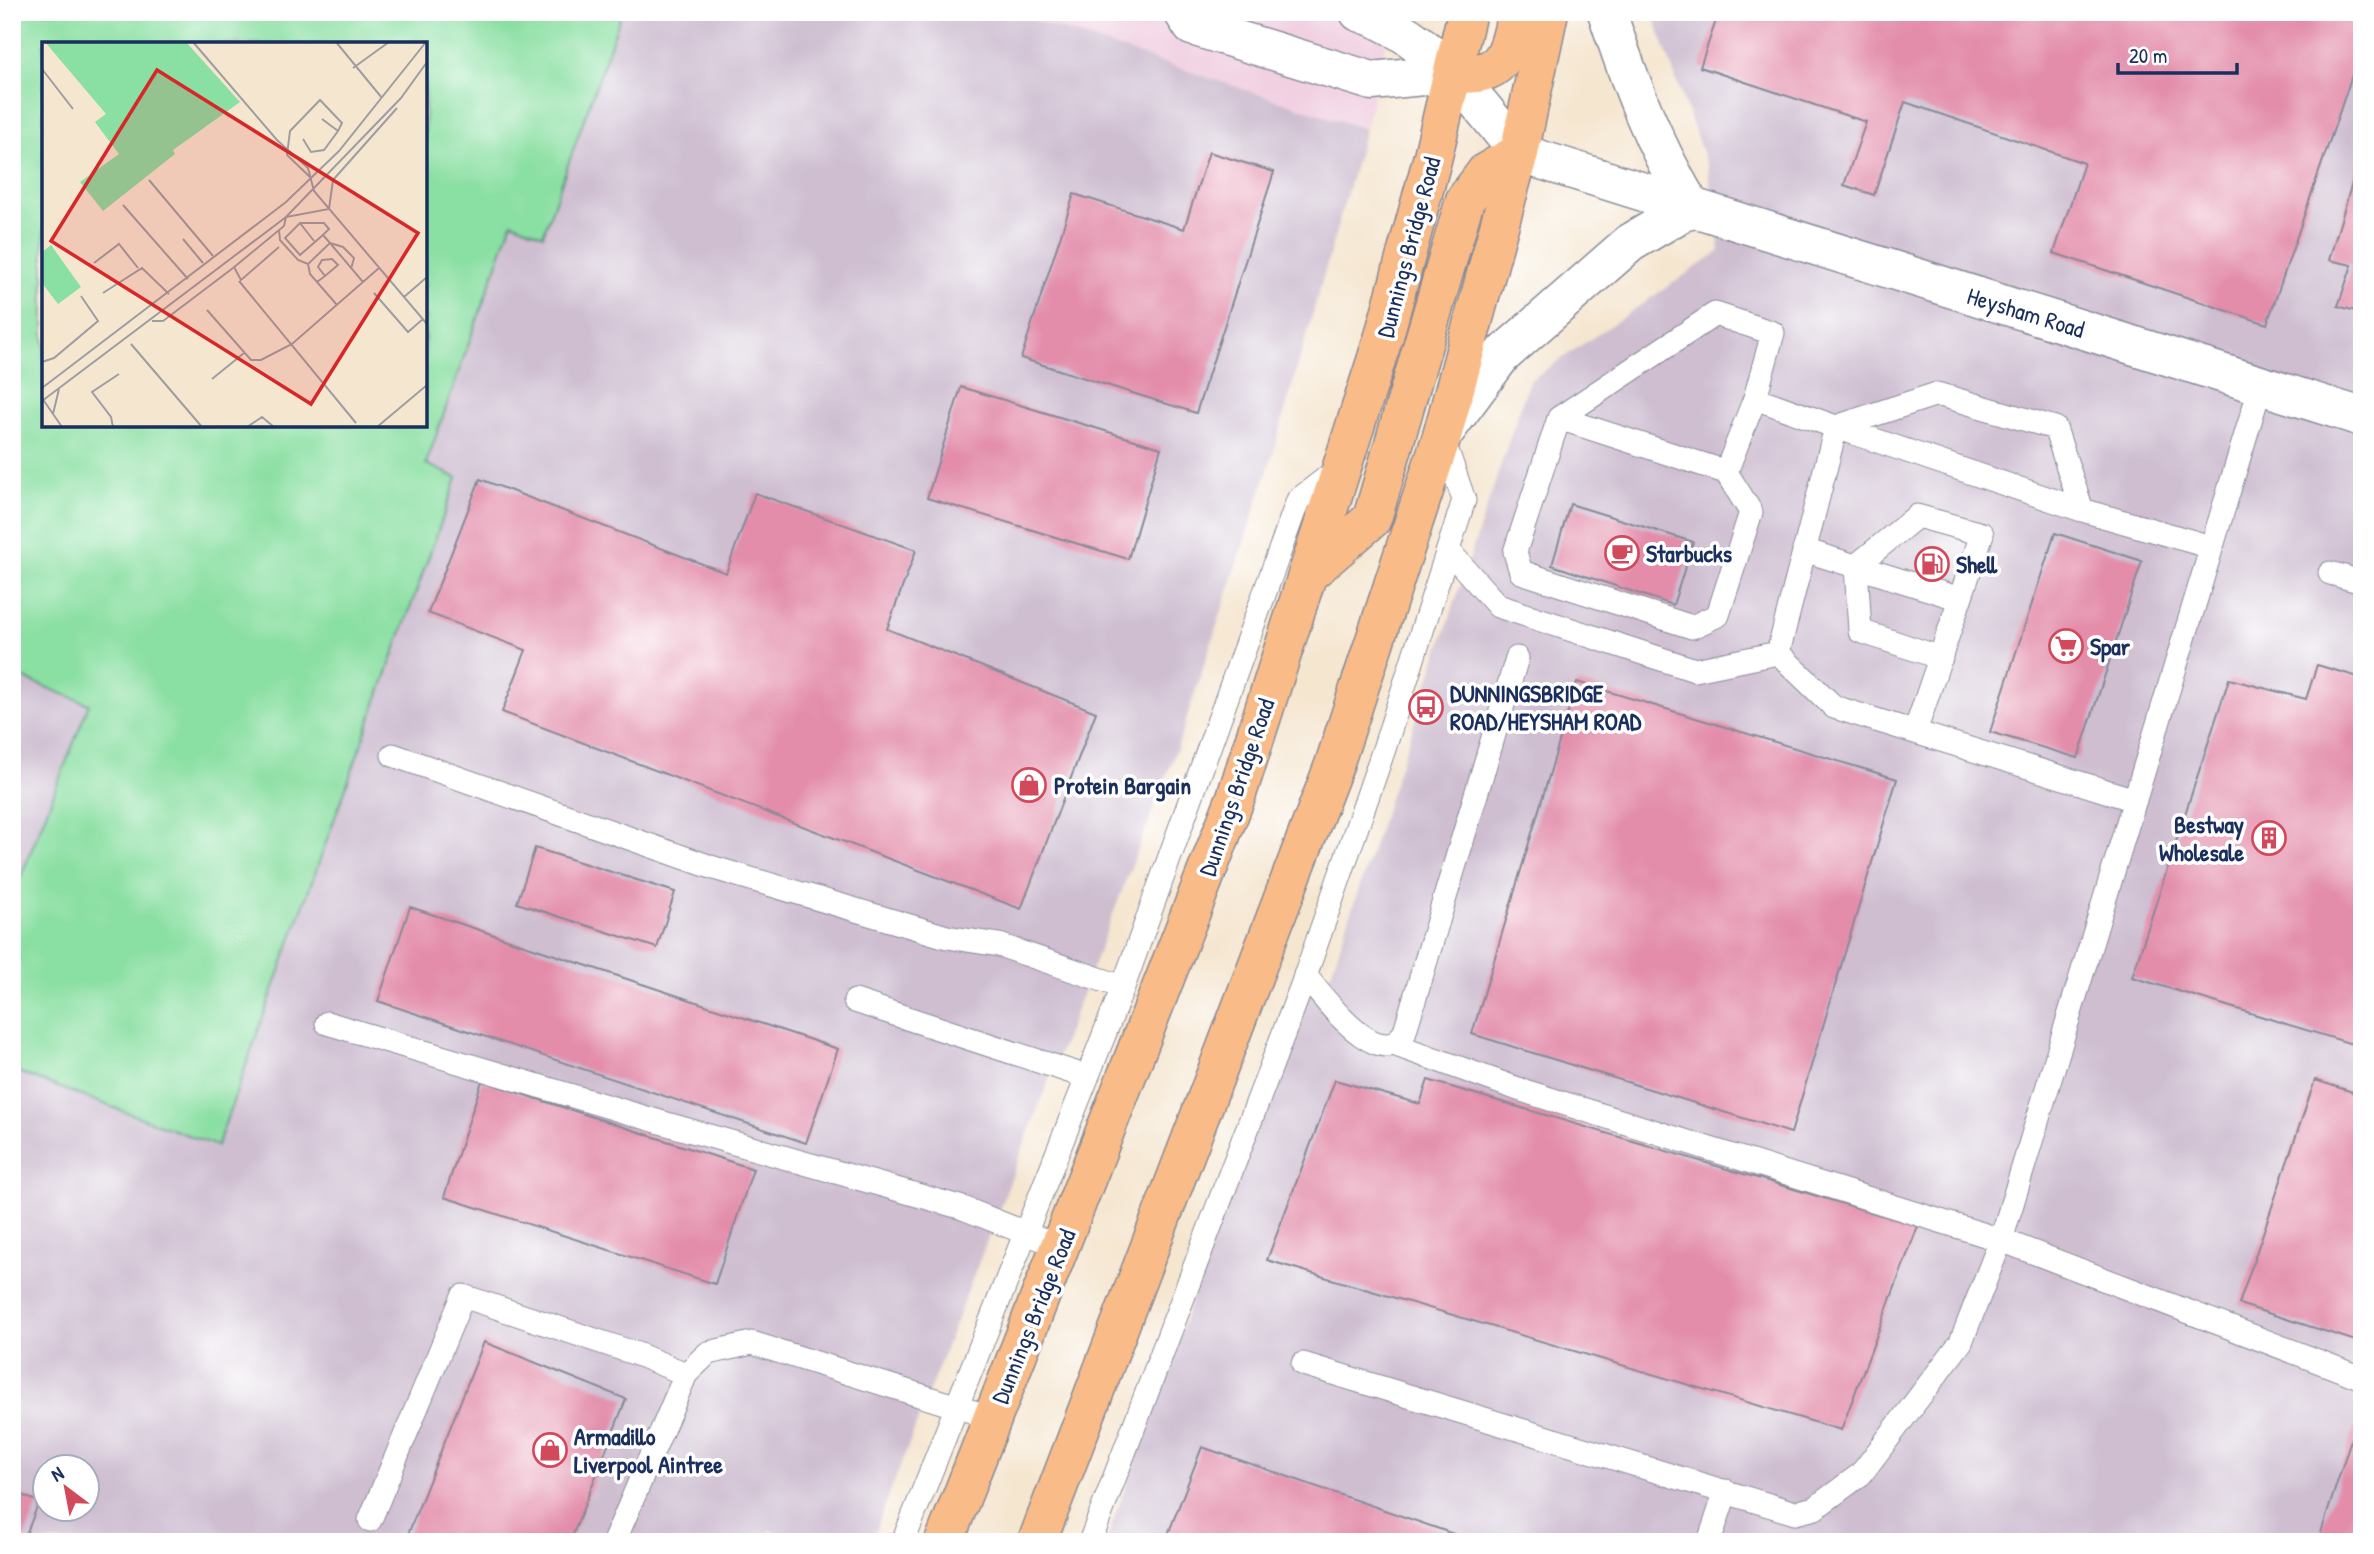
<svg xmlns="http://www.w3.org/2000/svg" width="2374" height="1554" font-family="'Patrick Hand',sans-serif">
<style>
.built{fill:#f1d0e2}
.industrial{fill:#cebed0;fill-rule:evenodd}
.green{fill:#8adfa2;stroke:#528780;stroke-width:2;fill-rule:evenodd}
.building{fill:#e38daa}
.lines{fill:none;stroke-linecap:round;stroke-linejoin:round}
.service-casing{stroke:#888a97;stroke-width:25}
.minor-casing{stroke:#888a97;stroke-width:41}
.trunk-casing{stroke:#888a97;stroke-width:41}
.service{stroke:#fff;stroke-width:23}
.minor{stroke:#fff;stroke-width:38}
.trunk{stroke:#f9bc89;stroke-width:38}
.labels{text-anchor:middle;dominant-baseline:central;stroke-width:7;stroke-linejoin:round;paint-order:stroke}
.street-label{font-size:24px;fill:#1b2f5e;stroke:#fff}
.poi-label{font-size:24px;font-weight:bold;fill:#1b2f5e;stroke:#fff;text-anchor:start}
.inset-road{fill:none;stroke:#9e9da2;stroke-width:2}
.view{fill:#d62828;fill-opacity:0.15;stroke:#d62828;stroke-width:3.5}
.inset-edge{fill:none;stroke:#1b2f5e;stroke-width:3.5}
</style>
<rect width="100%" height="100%" fill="#fff"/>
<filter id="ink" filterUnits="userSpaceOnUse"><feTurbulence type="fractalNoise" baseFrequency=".0143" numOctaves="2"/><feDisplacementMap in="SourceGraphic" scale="14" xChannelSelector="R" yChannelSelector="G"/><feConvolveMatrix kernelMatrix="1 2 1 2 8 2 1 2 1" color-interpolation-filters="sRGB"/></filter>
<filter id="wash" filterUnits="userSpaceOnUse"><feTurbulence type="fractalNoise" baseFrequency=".00686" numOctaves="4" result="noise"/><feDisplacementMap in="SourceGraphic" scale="28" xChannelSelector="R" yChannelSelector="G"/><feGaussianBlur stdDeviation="1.57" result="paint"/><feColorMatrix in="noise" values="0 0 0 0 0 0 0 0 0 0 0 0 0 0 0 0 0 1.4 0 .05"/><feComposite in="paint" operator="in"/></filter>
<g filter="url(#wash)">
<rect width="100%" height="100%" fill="#f5e6d0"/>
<!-- built -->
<path class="built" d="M1009 12H1394L1365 129Z"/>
<!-- industrial -->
<path class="industrial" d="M622 12H1009L1365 129 1273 454 1177 748 871 1542H798L770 1530 765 1542H12V1070L217 1146 456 479 426 465 513 222 543 234ZM46 1466H88V1508H46Z
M1652 12H2362V1542H1106L1302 985 1324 993 1529 381 1720 251 1707 166Z
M12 674 89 703 12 899Z"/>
<!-- green -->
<path class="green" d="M12 12H622L543 235 512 222 426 464 457 478 217 1146 12 1070V899L89 704 12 674ZM44 44H425V425H44Z"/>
<g id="blocks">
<!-- building -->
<path class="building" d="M1719 12H2362V46L2267 324 2054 253 2084 163 1905 102 1874 195 1844 185 1866 122 1700 67Z
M1209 152 1274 172 1196 413 1021 358 1074 194 1184 229Z
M2361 153H2362V313L2338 306 2352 265 2329 260Z
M961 387 1161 448 1128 559 927 498Z
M480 479 726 573 755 493 916 550 887 629 1096 712 1021 909 502 712 526 650 428 613Z
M1570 504 1693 542 1673 605 1552 565Z
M2055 533 2142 561 2078 758 1990 732Z
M2317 665 2362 678V1047L2132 977 2229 679 2306 699Z
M1577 682 1897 779 1791 1133 1472 1034Z
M535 848 675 892 657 948 517 903Z
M410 907 838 1049 806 1143 378 1001Z
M1335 1080 1420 1104 1428 1080 1918 1226 1841 1430 1267 1260Z
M2315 1080 2362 1095V1343L2239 1304Z
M482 1081 753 1169 715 1284 444 1197Z
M484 1342 626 1399 570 1542H405Z
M2361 1408 2362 1542H2318Z
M1202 1447 1474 1541V1542H1165Z
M12 1491 39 1502 23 1542H12Z"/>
</g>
</g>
<g filter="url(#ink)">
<use href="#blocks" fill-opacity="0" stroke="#888a97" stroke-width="2"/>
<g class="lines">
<!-- service casing -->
<g class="service-casing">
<path id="service" d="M1559 418 1726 472 1751 512 1718 615 1692 627 1521 572 1515 552 1559 418 1715 314 1773 333 1755 398
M1836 427 2082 510 2211 547
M1836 427 1937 394 2055 428 2082 510
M1726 472 1755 398 1836 427 1778 653 1834 707 2135 800
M1448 550 1498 606 1695 670 1778 653
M1804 550 1960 599
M2330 573 2362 582
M1915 732 1982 534 1917 516 1856 566 1860 631 1941 658
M393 755 714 868 947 937 999 945 1123 987
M1305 975C1321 995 1357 1043 1385 1045 1393 1046 1399 1039 1404 1034L1517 658
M855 1001 1087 1077
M327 1023 660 1122 963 1208 1061 1247
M1393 1044 1518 1089 2001 1240 2362 1378
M1303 1364 1795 1513 1815 1508 1861 1474 1961 1342 2001 1240 2261 385
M370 1520 463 1296 637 1354 686 1374
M614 1542 686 1374 708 1353 752 1343 993 1418
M903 1542 1123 987 1298 500 1339 468
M1090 1542 1302 985 1384 749 1464 500 1443 439
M1709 1542 1726 1491"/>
</g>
<!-- minor casing -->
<g class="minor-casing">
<path id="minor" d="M1183 12 1192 26 1372 81 1454 73
M1359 12C1429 34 1475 99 1519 153L2362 417
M1443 434 1501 356 1630 243 1691 207C1653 143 1630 83 1607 12"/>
</g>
<!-- trunk casing -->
<g class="trunk-casing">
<path id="trunk" d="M1454 73C1503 78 1508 56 1517 12
M1307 575 1372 519 1465 200 1486 172 1519 153
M944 1542 1236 797 1384 336 1432 160 1467 12
M1037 1542 1334 765 1442 436 1519 153 1549 12"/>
</g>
<!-- service -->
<use href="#service" class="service"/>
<!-- minor -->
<use href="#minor" class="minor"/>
<!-- trunk -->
<use href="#trunk" class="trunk"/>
</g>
</g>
<!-- icons -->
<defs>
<g id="cafe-ring" transform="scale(1.75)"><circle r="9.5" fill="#fff" stroke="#d1495b" stroke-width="1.5"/><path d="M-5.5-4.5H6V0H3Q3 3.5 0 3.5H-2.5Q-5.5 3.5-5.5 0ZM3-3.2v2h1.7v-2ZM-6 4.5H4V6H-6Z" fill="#d1495b"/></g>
<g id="fuel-ring" transform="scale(1.75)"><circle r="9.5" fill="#fff" stroke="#d1495b" stroke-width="1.5"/><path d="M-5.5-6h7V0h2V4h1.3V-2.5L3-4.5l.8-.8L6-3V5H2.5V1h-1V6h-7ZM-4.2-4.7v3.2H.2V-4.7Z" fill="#d1495b"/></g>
<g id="supermarket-ring" transform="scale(1.75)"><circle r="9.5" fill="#fff" stroke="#d1495b" stroke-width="1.5"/><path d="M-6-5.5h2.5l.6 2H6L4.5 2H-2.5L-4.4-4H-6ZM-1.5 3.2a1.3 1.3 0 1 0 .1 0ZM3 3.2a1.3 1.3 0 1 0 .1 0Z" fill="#d1495b"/></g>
<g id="bus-ring" transform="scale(1.75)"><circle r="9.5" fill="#fff" stroke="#d1495b" stroke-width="1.5"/><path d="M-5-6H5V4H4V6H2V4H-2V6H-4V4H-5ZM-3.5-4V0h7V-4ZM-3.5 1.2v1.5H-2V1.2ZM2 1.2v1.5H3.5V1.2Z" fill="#d1495b"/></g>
<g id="shop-ring" transform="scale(1.75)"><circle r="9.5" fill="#fff" stroke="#d1495b" stroke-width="1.5"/><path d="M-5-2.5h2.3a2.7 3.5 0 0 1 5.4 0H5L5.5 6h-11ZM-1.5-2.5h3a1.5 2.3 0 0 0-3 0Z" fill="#d1495b"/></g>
<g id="building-ring" transform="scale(1.75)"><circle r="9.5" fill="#fff" stroke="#d1495b" stroke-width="1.5"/><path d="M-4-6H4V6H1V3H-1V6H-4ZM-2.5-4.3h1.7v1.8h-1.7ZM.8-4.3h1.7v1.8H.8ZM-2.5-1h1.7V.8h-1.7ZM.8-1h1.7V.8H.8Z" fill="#d1495b"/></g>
</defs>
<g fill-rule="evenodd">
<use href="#cafe-ring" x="1622" y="553"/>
<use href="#fuel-ring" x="1932" y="564"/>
<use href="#supermarket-ring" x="2066" y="646"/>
<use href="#bus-ring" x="1426" y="707"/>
<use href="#shop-ring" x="1029" y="785"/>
<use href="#building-ring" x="2269" y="838"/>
<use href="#shop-ring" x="550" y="1450"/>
</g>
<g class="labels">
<!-- street labels -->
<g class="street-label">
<text transform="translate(1408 247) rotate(-75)">Dunnings Bridge Road</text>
<text transform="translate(2026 312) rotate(17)">Heysham Road</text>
<text transform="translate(1236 787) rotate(-71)">Dunnings Bridge Road</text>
<text transform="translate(1033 1316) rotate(-68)">Dunnings Bridge Road</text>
</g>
<!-- poi labels -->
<g class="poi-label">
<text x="1646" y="553">Starbucks</text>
<text x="1956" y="564">Shell</text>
<text x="2090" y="646">Spar</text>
<text x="1450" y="693">DUNNINGSBRIDGE<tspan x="1450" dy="28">ROAD/HEYSHAM ROAD</tspan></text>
<text x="1054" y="785">Protein Bargain</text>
<text x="2244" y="824" text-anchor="end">Bestway<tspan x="2244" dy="28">Wholesale</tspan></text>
<text x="574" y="1436">Armadillo<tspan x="574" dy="28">Liverpool Aintree</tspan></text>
</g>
</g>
<!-- overview -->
<g transform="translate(42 42)">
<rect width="385" height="385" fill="#f5e6d0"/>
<path d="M3 0H144L198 60 131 108 133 112 61 169 38 140 77 112 53 80 64 72ZM9 203 39 245 16 262 0 241V210Z" fill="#8adfa2"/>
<path class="inset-road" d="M151 0 235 98 266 126 272 149 385 282M294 0 340 56M311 26 347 0M0 27 31 67M261 97 269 110 282 108 296 89 280 77M269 136 245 113 248 89 278 58 300 81 296 89M107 138 171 214M81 163 146 237M258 181 272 199M237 188 238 198 256 218 266 222M281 193 287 187 282 181H258L243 196 258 213 281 193 288 201 266 222 268 232 295 263M141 197 161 221M288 201 321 240M288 201 301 205 312 216 309 227M52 221 77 202 96 226M192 225 199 238 237 205M197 239 314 381M275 240 283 234 296 223 290 217 280 218 276 225 283 234M61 251 100 226 127 252M332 251 366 290 381 277M362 255 385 235M165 268 209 318H219L250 302 337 226M110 279H121L191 226 242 184 244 175 287 167 291 138 355 66M89 302 160 385M0 320 12 316 56 279 39 254M170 337 202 311M0 346 244 160 297 109 384 0M0 356 20 385M0 359 244 175 359 56 385 20M11 372 17 347M71 385 69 375 50 350 77 332M205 385 220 375 232 385M335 385 385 343"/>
<path class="view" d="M115 28 376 191 269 362 9 199Z"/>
<rect width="385" height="385" class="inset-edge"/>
</g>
<!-- margin -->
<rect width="2374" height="1554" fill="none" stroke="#fff" stroke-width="42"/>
<!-- north arrow -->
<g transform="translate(66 1488) rotate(328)"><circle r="33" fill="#ffffff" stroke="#a4acbf" stroke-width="2"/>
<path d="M0-5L12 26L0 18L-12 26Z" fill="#d1495b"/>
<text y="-10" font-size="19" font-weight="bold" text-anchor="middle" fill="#1b2f5e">N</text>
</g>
<!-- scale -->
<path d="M2118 63v10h119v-10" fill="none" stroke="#1b2f5e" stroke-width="3.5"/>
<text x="2129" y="63" font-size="21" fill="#1b2f5e" stroke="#ffffff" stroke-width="5" paint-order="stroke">20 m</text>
</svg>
